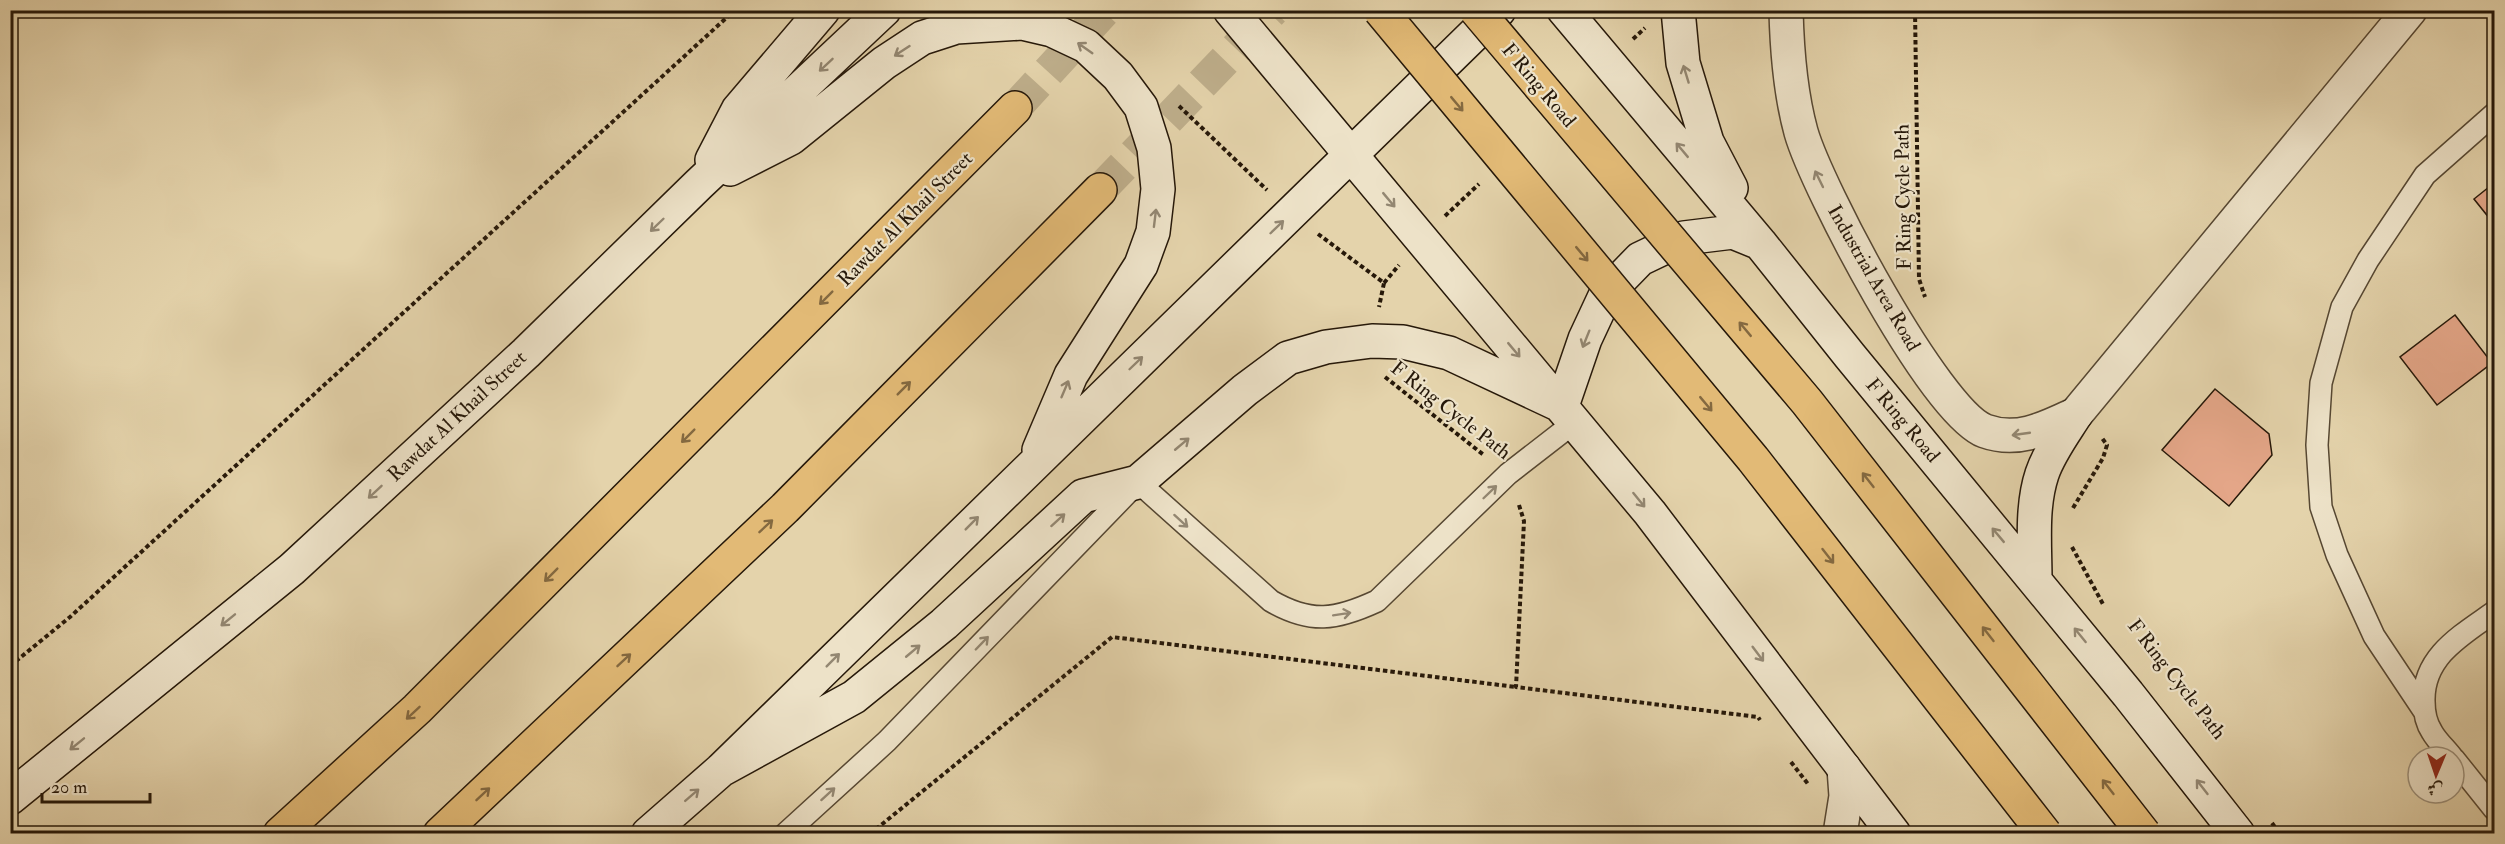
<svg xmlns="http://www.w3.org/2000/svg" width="2505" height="844" font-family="'IM FELL Double Pica',Amiri,serif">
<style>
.building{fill:#e4a688;stroke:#261809;stroke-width:1.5}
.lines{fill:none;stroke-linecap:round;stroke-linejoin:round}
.highway-tunnel{stroke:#beae8b;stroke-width:33;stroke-dasharray:33 16;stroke-linecap:butt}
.lane-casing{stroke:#564732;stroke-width:24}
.street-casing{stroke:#564732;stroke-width:36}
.secondary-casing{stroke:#261809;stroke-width:36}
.highway-casing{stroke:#261809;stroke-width:36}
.path{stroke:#261809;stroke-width:4;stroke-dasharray:4.5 3;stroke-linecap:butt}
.lane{stroke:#ede2c8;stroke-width:21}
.street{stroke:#ede2c8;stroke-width:33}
.secondary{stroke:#ede2c8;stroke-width:33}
.highway{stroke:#e2ba76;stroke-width:33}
.highway-bridge-casing{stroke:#261809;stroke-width:36;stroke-linecap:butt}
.highway-bridge{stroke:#e2ba76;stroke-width:33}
.oneway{stroke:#938772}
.oneway2{stroke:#846940}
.labels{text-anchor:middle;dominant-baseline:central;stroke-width:4.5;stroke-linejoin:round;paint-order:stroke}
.street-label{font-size:20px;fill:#261809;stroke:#ede2c8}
</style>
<rect width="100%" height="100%" fill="#e4d3ab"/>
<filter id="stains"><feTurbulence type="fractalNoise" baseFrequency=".00333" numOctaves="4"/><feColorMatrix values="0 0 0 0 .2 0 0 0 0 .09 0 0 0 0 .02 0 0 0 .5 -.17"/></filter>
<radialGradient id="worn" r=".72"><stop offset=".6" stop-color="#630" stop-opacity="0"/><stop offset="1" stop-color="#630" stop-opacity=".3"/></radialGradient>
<!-- building -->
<path class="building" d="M2494 183V224L2474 199Z
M2455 315 2492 363 2437 405 2400 357Z
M2215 389 2269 434 2272 455 2229 506 2162 450Z"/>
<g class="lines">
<!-- highway-tunnel -->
<path class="highway-tunnel" d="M1015 108 1105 10
M1100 190 1273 10"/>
<!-- lane casing -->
<g class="lane-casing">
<path id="lane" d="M2424 711 2374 636 2337 555 2321 507 2317 445 2321 383 2342 307 2368 260 2425 175 2494 114
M2452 757C2446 749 2437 741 2432 732 2426 723 2424 711 2424 701 2423 656 2462 635 2494 612
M2454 759 2494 809
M785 834 887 741 1138 482 1271 601C1311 624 1336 620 1377 601L1508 474 1575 422"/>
</g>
<!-- street casing -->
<g class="street-casing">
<path id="street" d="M1786 10C1787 52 1790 92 1801 132 1817 188 1935 412 1985 431 2018 443 2046 428 2076 414L2410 10
M1840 834 1846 796 1844 768"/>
</g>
<!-- secondary casing -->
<g class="secondary-casing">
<path id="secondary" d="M1230 10 1650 513 1894 834
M1564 10 1760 243 1850 356 2128 694 2238 834
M1678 10 1683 63 1707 142 1731 188
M712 160 738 110 823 10
M730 169 791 138 884 63 922 38 956 27 1022 23 1052 30 1086 46 1118 76 1141 107 1154 148 1158 189 1153 232 1141 265 1071 375 1039 450
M2035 580C2035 546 2031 507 2042 474 2049 453 2064 433 2076 414
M721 770 854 697 944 624 1083 496 1138 482 1245 390 1288 358 1326 347 1372 341 1403 342 1449 353 1562 406 1585 339 1606 294 1640 259 1684 238 1733 232 1760 243
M10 798 292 569 526 353 699 184 884 10
M648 834 721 770 1499 10"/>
</g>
<!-- highway casing -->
<g class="highway-casing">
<path id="highway" d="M280 834 417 709 1015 108
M440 834 785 508 1100 190"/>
</g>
<!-- path -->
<path class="path" d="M1915 10 1919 279 1925 297
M1633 39 1645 28
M1179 106 1267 190
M1445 216 1479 184
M1318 234 1384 283 1379 307
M1384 283 1399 265
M1385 377 1485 456
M1519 505 1524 521 1516 687 1758 717 1760 720
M2073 508 2103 458 2107 445 2102 438
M2072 547 2104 606
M10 666 70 617 735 10
M1791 762 1808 784
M2272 823 2280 834
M870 834 1112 637 1516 687"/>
<!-- lane -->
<use href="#lane" class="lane"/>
<!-- street -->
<use href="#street" class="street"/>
<!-- secondary -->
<use href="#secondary" class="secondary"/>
<!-- highway -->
<use href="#highway" class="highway"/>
<!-- highway-bridge casing -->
<g class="highway-bridge-casing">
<path id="highway-bridge" d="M1380 10 1753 459 2045 834
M1476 10 1807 402 2144 834"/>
</g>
<!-- highway-bridge -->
<use href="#highway-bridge" class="highway-bridge"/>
</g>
<!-- one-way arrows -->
<defs><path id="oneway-shaft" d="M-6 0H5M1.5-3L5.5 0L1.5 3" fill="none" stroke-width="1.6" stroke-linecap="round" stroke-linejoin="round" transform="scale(1.5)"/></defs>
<g class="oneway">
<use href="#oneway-shaft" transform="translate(1085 48) rotate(-145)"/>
<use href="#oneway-shaft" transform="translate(902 51) rotate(147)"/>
<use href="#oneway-shaft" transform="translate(826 65) rotate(137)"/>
<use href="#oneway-shaft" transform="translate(1686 74) rotate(-107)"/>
<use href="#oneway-shaft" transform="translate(1682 150) rotate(-130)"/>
<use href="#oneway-shaft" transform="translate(1819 179) rotate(-116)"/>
<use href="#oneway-shaft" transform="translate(1389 200) rotate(50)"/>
<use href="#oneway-shaft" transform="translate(1155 218) rotate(-83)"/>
<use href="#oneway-shaft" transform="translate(657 225) rotate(136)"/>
<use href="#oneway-shaft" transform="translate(1277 227) rotate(-44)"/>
<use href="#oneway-shaft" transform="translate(1586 339) rotate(112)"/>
<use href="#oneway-shaft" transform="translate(1514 350) rotate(50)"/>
<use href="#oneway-shaft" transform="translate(1136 363) rotate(-44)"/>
<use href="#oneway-shaft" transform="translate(1065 389) rotate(-67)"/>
<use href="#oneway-shaft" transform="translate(2021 434) rotate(172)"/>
<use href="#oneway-shaft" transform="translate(1182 444) rotate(-40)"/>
<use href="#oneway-shaft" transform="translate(375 492) rotate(137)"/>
<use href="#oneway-shaft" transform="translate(1490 492) rotate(-44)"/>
<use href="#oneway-shaft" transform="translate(1639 500) rotate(51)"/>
<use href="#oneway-shaft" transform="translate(1058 520) rotate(-42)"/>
<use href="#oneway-shaft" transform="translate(1181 521) rotate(42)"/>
<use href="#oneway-shaft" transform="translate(972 523) rotate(-45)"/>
<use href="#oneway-shaft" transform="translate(1998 535) rotate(-130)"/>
<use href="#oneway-shaft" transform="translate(1342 614) rotate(-9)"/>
<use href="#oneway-shaft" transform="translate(228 620) rotate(141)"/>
<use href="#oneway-shaft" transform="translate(2080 635) rotate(-129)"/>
<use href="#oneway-shaft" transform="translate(982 643) rotate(-46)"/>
<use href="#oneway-shaft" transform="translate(913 651) rotate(-40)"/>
<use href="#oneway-shaft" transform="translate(1758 654) rotate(53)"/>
<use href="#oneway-shaft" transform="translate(833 660) rotate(-45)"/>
<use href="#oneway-shaft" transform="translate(77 744) rotate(141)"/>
<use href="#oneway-shaft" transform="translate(2202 787) rotate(-128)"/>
<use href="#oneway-shaft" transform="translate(828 794) rotate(-42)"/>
<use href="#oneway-shaft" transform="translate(692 795) rotate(-41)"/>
</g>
<g class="oneway2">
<use href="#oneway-shaft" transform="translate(1457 104) rotate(50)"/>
<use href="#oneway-shaft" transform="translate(1582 254) rotate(50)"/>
<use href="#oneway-shaft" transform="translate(826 298) rotate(135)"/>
<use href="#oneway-shaft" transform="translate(1745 329) rotate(-130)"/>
<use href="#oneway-shaft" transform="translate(904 388) rotate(-45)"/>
<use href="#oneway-shaft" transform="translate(1706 404) rotate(50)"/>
<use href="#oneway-shaft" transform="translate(688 436) rotate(135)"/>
<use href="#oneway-shaft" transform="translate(1868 480) rotate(-128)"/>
<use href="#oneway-shaft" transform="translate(766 526) rotate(-43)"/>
<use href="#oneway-shaft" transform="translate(1828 556) rotate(52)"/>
<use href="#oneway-shaft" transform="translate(551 575) rotate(135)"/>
<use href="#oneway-shaft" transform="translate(1988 634) rotate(-128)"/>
<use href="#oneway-shaft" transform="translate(624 660) rotate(-43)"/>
<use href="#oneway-shaft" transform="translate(413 713) rotate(137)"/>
<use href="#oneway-shaft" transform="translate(2108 787) rotate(-128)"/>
<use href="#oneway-shaft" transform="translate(483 794) rotate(-43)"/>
</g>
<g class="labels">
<!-- street labels -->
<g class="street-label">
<text transform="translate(1539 85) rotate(50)">F Ring Road</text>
<text transform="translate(1903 197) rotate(-91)">F Ring Cycle Path</text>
<text transform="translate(905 219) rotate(-45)">Rawdat Al Khail Street</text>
<text transform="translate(1874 278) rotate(60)">Industrial Area Road</text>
<text transform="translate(1451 410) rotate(38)">F Ring Cycle Path</text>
<text transform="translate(457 416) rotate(-43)">Rawdat Al Khail Street</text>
<text transform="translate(1903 420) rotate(50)">F Ring Road</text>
<text transform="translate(2177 679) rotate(52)">F Ring Cycle Path</text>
</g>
</g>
<!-- margin -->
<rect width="2505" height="844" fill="none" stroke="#e4d3ab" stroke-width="36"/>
<rect x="12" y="12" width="2481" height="820" fill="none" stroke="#261809" stroke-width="3"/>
<rect x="18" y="18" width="2469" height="808" fill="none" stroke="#261809" stroke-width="1.5"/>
<!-- north arrow -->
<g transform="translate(2436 775) rotate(182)"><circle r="28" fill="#ede2c8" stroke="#9d917c" stroke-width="1.5"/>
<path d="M0-4.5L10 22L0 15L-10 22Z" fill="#8f2418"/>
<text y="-9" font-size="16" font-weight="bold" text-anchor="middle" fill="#261809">ش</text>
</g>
<!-- scale -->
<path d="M42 793v9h108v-9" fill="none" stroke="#261809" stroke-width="3"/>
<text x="51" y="793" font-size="18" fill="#261809" stroke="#ede2c8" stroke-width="4.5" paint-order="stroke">20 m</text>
<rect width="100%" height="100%" filter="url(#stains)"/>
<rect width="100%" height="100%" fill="url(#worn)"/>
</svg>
